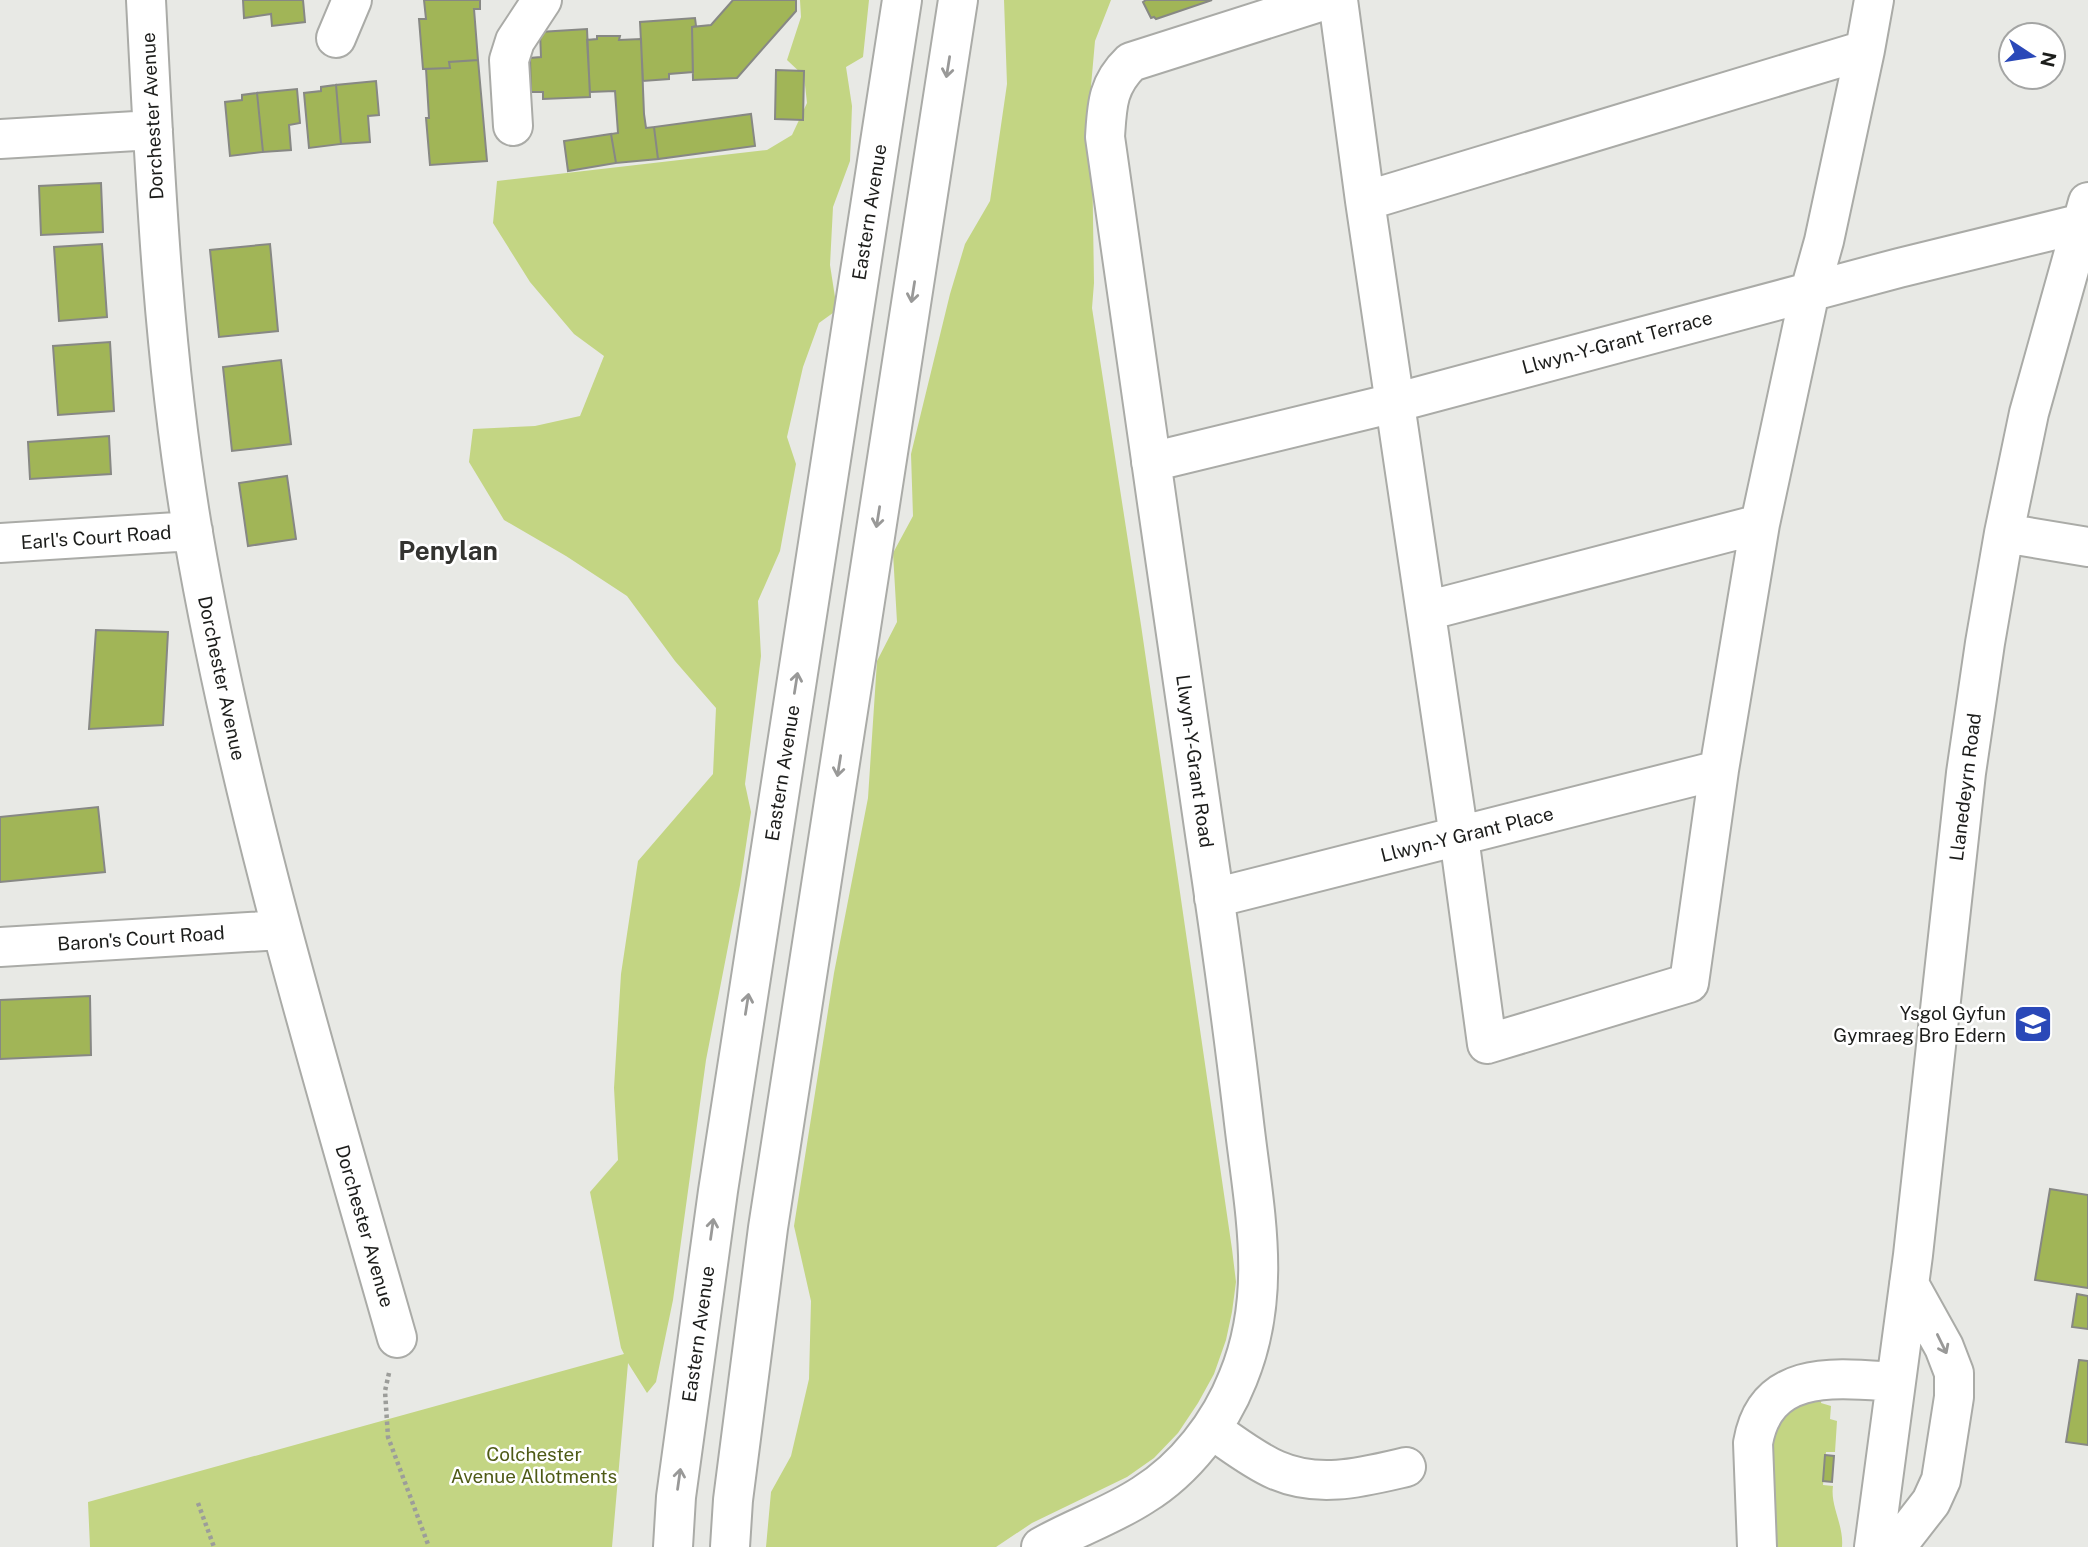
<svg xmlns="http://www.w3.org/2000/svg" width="2088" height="1547" font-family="'Public Sans',sans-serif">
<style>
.green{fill:#c3d583}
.building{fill:#a1b557;stroke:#878884;stroke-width:2}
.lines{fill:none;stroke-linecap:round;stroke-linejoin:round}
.minor-casing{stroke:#aaaba7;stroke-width:42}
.highway-casing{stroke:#aaaba7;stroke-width:42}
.path{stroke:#9c9d9a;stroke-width:4.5;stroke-dasharray:3.5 3.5;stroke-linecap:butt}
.minor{stroke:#fff;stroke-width:38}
.highway{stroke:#fff;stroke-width:38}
.oneway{stroke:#999998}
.labels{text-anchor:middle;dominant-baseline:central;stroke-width:5;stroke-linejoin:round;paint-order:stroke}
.street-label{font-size:19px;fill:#1c1d1b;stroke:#fff}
.poi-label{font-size:19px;fill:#1c1d1b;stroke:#fff;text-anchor:end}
.park-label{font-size:19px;fill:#4e5a16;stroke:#fff}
.district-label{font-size:26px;font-weight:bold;fill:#333330;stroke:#fff}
</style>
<rect width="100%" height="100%" fill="#e8e9e5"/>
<!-- green -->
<path class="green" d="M800 0H869L863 57 846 67 852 106 850 161 833 207 830 265 837 310 819 323 803 367 787 437 796 464 780 551 758 601 761 656 745 784 751 812 740 885 706 1060 673 1300 656 1382 647 1393 628 1363 612 1547H90L88 1502 624 1354 621 1348 590 1192 618 1160 614 1088 621 974 638 861 713 774 716 708 675 661 627 596 566 556 504 520 469 462 473 429 535 426 580 416 604 356 574 334 530 282 493 223 497 181 767 150 792 135 807 103 804 76 787 60 801 17Z
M1004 0H1111L1095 41 1091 86 1094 283 1092 308 1141 625 1232 1249 1236 1282 1232 1312 1226 1340 1214 1374 1198 1403 1178 1433 1154 1458 1127 1477 1032 1523 996 1547H766L771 1492 791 1456 809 1379 811 1301 794 1226 834 973 868 798 877 661 897 622 893 553 913 516 911 454 950 294 965 244 990 201 1007 84Z
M1822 1394 1821 1403 1831 1406 1830 1419 1837 1421 1835 1452H1826L1823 1485 1833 1486C1830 1506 1844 1525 1842 1547H1771L1766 1447 1779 1411Z"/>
<!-- building -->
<path class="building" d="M243 0H303L305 22 272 26 271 14 244 18Z
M424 0H480V9H474L478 60 449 62 450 68 423 69 419 19H426Z
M733 0H796V11L737 78 693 80 692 27 711 25Z
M1146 0H1212L1156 19 1154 17 1151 18 1143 2Z
M695 18 696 26 692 27 693 72 669 74V79L643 81 640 22Z
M587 29 590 97 543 99V92H531L530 58 541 57 540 32Z
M597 36H620L619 40 641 39 644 114 646 128 654 127 658 159 616 163 611 134 618 133 615 91 590 92 587 40 597 39Z
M478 60 487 161 430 165 426 118H429L426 69 450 68 449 62Z
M776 70 804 71 803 120 775 119Z
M376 81 379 115 368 116 370 142 341 144 336 85Z
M336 85 341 144 309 148 304 93 321 91V87Z
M297 89 300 123 289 125 291 150 263 152 257 93Z
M257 93 263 152 230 156 225 102 242 100V95Z
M751 114 755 146 658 159 654 127Z
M611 134 616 163 568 171 564 141Z
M101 183 103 232 41 235 39 186Z
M102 244 107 317 59 321 54 247Z
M270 244 278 331 219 337 210 250Z
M110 342 114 411 58 415 53 346Z
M281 360 291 444 232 451 223 367Z
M109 436 111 474 30 479 28 442Z
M287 476 296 539 248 546 239 483Z
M96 630 168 632 163 725 89 729Z
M98 807 105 872 0 882V817Z
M90 996 91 1055 0 1059V1000Z
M2050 1189 2088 1195V1288L2035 1280Z
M2077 1294 2088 1296V1329L2072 1327Z
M2079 1360 2088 1361V1445L2066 1442Z
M1825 1455 1834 1456 1832 1482 1823 1481Z"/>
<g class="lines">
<!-- minor casing -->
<g class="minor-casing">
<path id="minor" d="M146 0C155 178 163 357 193 533 240 806 321 1071 397 1338
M1338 0 1365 201 1459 837 1487 1044 1689 983 1719 770 1760 524 1810 291 1824 241 1865 50 1874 0
M336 38 352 0
M513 126 509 60 515 41 542 0
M0 139 153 130
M1365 201 1865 50
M1151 462 1394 403 1899 268 2083 223
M2004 533 2088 547
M0 543 193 531
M1426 611 1760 524
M1214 898 1719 770
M0 947 281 930
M1211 1429C1232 1443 1253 1460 1276 1470 1319 1489 1363 1477 1406 1467
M1041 1547C1074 1528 1111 1516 1143 1495 1185 1469 1220 1424 1238 1378 1274 1291 1253 1205 1243 1114 1232 1021 1219 927 1205 834 1171 602 1138 369 1105 137 1107 106 1107 85 1131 62L1326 0
M1757 1547 1753 1443C1766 1368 1837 1378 1895 1382
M1874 1547 1913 1255 1966 773 1985 643 2004 533 2029 413 2088 202
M1896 1547 1931 1502 1941 1480 1954 1397V1373L1944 1347 1909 1284"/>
</g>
<!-- highway casing -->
<g class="highway-casing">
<path id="highway" d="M673 1547 676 1497 718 1191 902 0
M730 1547 733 1500 768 1228 958 0"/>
</g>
<!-- path -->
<path class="path" d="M389 1373 385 1391 388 1437 429 1547
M198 1503 214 1547"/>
<!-- minor -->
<use href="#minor" class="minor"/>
<!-- highway -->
<use href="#highway" class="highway"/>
</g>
<!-- one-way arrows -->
<defs><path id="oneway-shaft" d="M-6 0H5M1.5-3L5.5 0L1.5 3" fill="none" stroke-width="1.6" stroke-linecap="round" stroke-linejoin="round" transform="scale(1.75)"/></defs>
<g class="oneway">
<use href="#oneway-shaft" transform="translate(948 67) rotate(99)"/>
<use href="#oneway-shaft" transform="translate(913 292) rotate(99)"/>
<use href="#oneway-shaft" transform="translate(878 517) rotate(99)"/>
<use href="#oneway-shaft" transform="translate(796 683) rotate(-81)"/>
<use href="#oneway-shaft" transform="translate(839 766) rotate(99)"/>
<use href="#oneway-shaft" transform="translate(747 1004) rotate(-81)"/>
<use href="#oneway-shaft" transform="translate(712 1229) rotate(-82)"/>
<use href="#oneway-shaft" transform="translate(1942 1344) rotate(64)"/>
<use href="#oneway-shaft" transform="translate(679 1479) rotate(-82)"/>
</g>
<!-- icons -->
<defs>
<g id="school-square" transform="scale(2.0125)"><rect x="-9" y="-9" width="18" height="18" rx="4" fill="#2a48b8" stroke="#fff"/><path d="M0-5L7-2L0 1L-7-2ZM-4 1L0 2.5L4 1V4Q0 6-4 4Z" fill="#fff"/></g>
</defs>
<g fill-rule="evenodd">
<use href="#school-square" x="2033" y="1024"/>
</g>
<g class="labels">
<!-- street labels -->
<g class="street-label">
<text transform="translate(152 116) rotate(-93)">Dorchester Avenue</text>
<text transform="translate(869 212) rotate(-81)">Eastern Avenue</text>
<text transform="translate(1617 342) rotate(-15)">Llwyn-Y-Grant Terrace</text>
<text transform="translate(96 537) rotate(-4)">Earl's Court Road</text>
<text transform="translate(222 678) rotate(78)">Dorchester Avenue</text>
<text transform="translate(1195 761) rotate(82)">Llwyn-Y-Grant Road</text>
<text transform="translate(782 773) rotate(-81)">Eastern Avenue</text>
<text transform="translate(1965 787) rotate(-83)">Llanedeyrn Road</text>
<text transform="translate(1467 834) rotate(-14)">Llwyn-Y Grant Place</text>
<text transform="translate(141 938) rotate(-4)">Baron's Court Road</text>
<text transform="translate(365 1226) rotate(74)">Dorchester Avenue</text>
<text transform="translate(698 1334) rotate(-82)">Eastern Avenue</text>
</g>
<!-- poi labels -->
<g class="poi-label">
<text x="2006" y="1013">Ysgol Gyfun<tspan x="2006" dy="22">Gymraeg Bro Edern</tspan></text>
</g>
<!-- park labels -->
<g class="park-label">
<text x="534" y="1454">Colchester<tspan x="534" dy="22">Avenue Allotments</tspan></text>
</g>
<!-- district labels -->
<g class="district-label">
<text x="448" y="550">Penylan</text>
</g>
</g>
<!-- north arrow -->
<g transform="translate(2032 56) rotate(102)"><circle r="33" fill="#ffffff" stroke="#a4a5a4" stroke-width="2"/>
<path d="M0-5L12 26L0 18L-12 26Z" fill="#2a48b8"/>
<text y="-10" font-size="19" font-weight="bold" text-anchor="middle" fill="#1c1d1b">N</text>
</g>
</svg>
